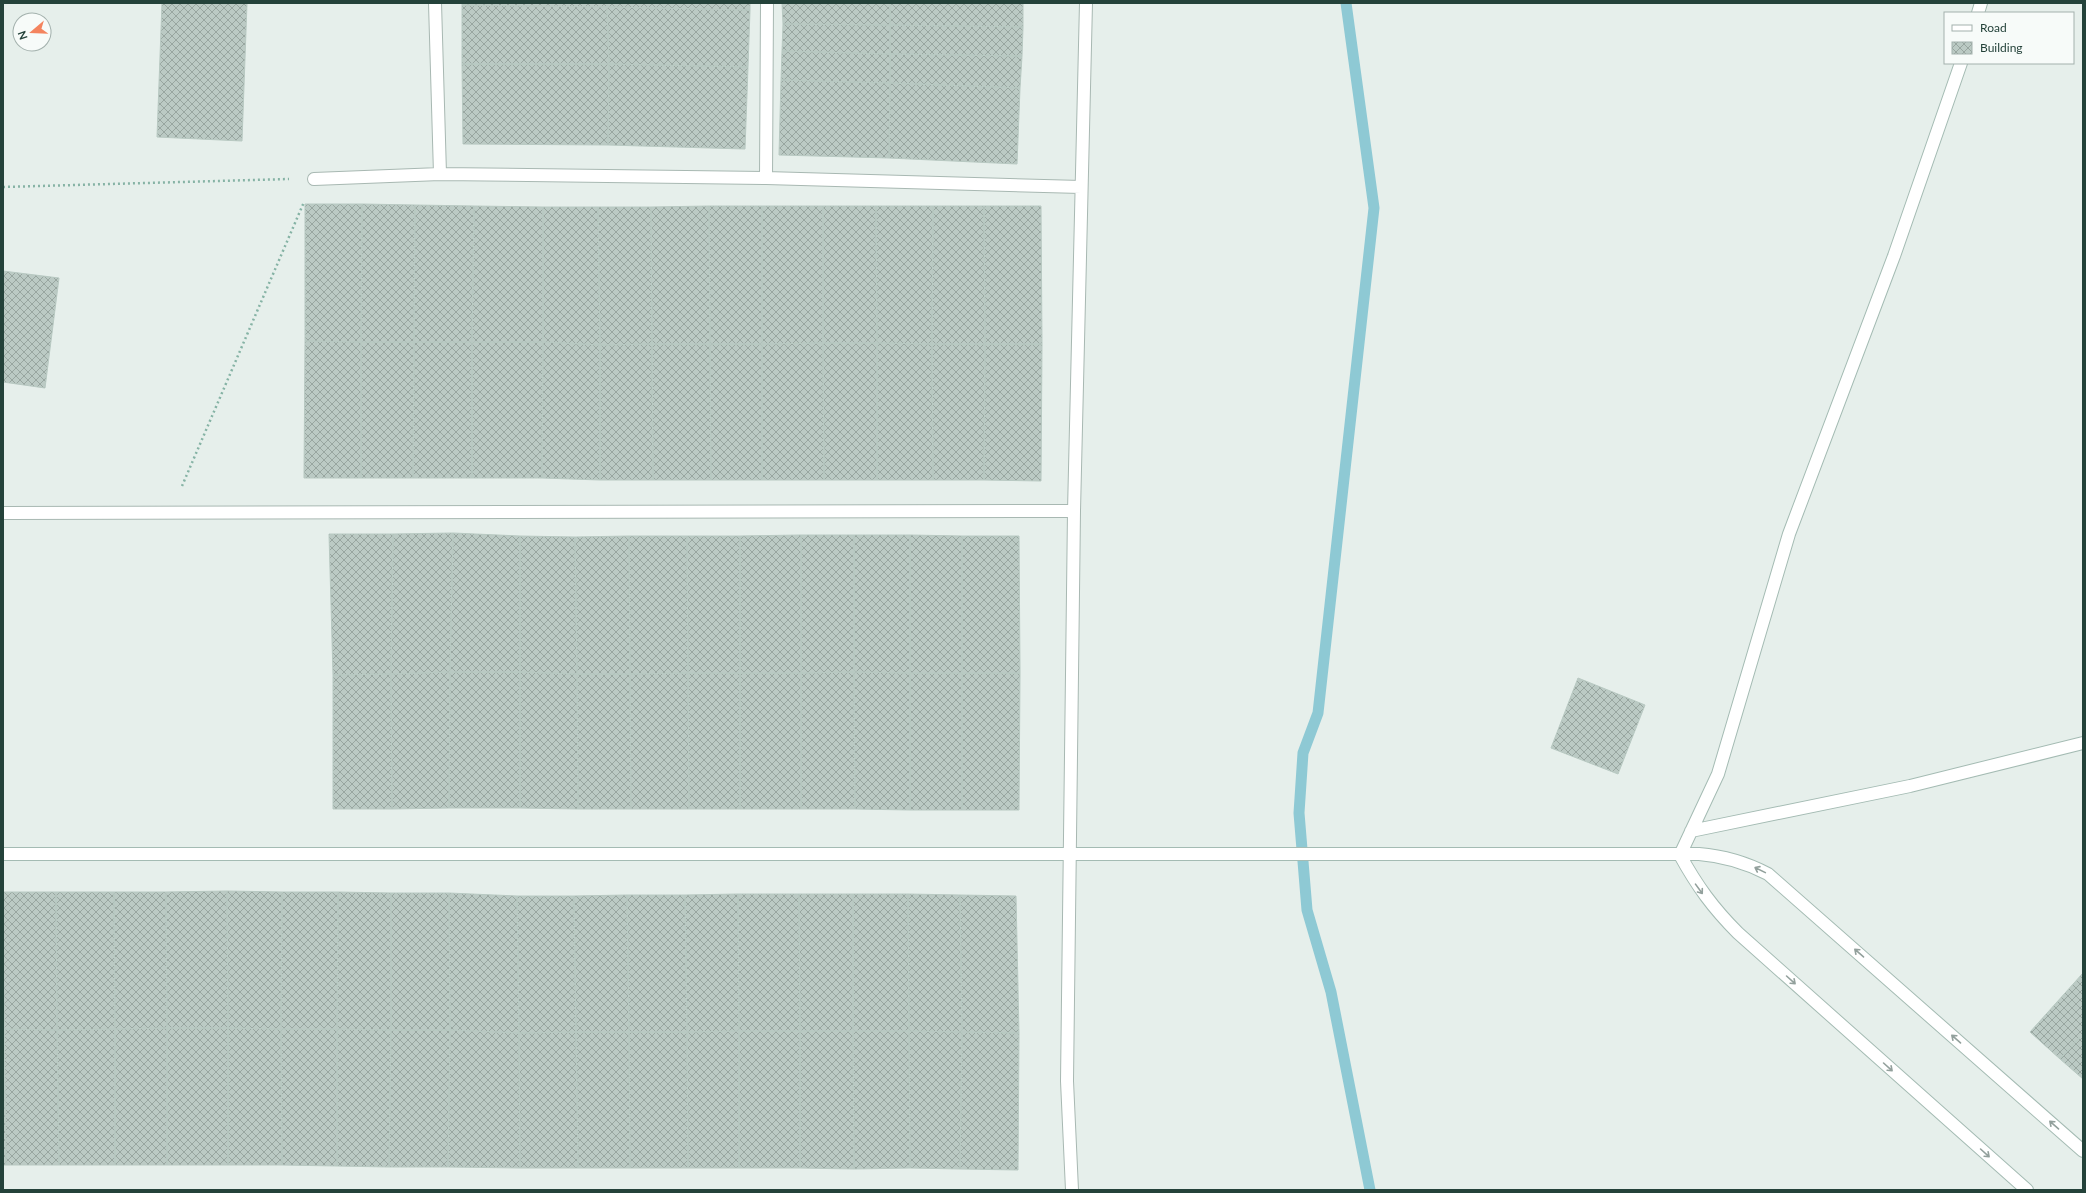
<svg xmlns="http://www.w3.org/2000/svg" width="2086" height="1193" font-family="Lato,sans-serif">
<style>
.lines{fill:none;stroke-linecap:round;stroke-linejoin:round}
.stream{stroke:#8ec9d4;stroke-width:11}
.building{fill:url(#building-cross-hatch);stroke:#b8c9c2}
.street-casing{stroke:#a8b8b2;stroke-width:14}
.secondary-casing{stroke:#a4bbb3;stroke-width:14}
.path{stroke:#86b3a5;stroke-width:2.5;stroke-dasharray:2 3;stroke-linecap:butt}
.street{stroke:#fff;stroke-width:12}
.secondary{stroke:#fff;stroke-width:12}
.oneway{stroke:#92a09c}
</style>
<defs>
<pattern id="building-cross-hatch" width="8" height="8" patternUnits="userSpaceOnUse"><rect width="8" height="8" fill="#bbcac4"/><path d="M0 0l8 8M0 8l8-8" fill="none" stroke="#98a6a0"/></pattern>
</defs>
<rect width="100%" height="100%" fill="#e6efeb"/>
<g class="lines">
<!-- stream -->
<path class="stream" d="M1346 3 1374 208 1318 713 1303 753 1299 813 1307 910 1331 992 1370 1190"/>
</g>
<!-- building -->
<path class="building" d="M162 3H247L242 141 157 137Z
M462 3H607V7L462 5Z
M607 3H750V10L607 7Z
M782 3H890V25L783 24Z
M890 3H1023V27L890 25Z
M462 5 607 7 609 64H462Z
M607 7 750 10 748 67 609 64Z
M783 24 890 25V54L782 51Z
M890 25 1023 27 1022 56 890 54Z
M782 51 890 54V83L781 80Z
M890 54 1022 56 1020 88 890 83Z
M462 64H609L608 145 463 144Z
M609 64 748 67 745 149 608 145Z
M781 80 890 83 889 158 779 155Z
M890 83 1020 88 1017 164 889 158Z
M305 204H362L361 342 305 341Z
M362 204 415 205 414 342H361Z
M415 205 474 206 472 342H414Z
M474 206 543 207V342H472Z
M709 206H762V344H710Z
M709 206 710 344H652L651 207Z
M762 206H823V343L762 344Z
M823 206H876L877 343H823Z
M876 206H933L932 344 877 343Z
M933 206H984L985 344H932Z
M984 206H1041L1042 344H985Z
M543 207H598L600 345 543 342Z
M598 207H651L652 344 600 345Z
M3 271 59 278 45 388 3 382Z
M305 341 361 342V478H304Z
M361 342H414L413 478H361Z
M414 342H472V478H413Z
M472 342H543L542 478H472Z
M543 342 600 345V480L542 478Z
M823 343H877V480H824Z
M823 343 824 480H762V344Z
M877 343 932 344 933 480H877Z
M652 344H710L711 480H653Z
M652 344 653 480H600V345Z
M710 344H762V480H711Z
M932 344H985L984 480H933Z
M985 344H1042L1041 481 984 480Z
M453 533 520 536V672H450Z
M453 533 450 672 391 674 393 534Z
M329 534H393L391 674 333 675Z
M801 535V673H740V536Z
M801 535H854V672L801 673Z
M854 535H910V673L854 672Z
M910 535 962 536V673H910Z
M520 536 575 537 577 674 520 672Z
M629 536 630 674H577L575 537Z
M629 536H687L688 673 630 674Z
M687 536H740V673H688Z
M962 536H1019L1020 673H962Z
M450 672H520V808H449Z
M450 672 449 808 392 809 391 674Z
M520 672 577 674 578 809 520 808Z
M854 672 910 673V810L855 809Z
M854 672 855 809H801V673Z
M688 673H740V809H689Z
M688 673 689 809H631L630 674Z
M740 673H801V809H740Z
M910 673H962V810H910Z
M962 673H1020L1019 810H962Z
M391 674 392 809H333V675Z
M577 674H630L631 809H578Z
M1578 678 1645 705 1618 774 1551 748Z
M227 891 282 892 281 1029 228 1028Z
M227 891 228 1028H167L166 892Z
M3 892H56L57 1030 4 1029Z
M56 892H114L115 1029 57 1030Z
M114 892H166L167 1028 115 1029Z
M282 892H338L337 1029H281Z
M338 892 391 893V1030L337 1029Z
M391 893H449L450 1030H391Z
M449 893 517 896 519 1033 450 1030Z
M738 894H799L800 1031H739Z
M738 894 739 1031 687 1032 685 895Z
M799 894H853V1031H800Z
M853 894H908L909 1031H853Z
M908 894 960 895 962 1032 909 1031Z
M627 895 629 1032H576L574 896Z
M627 895H685L687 1032H629Z
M960 895 1016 896 1019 1033 962 1032Z
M517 896H574L576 1032 519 1033Z
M3 923 4 1029H3Z
M2083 973V1034L2060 1059 2030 1032Z
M167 1028V1165H115V1029Z
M167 1028H228V1165H167Z
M228 1028 281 1029 282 1165H228Z
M3 1029H4L6 1165H3Z
M4 1029 57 1030 59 1165H6Z
M115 1029V1165H59L57 1030Z
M281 1029H337V1166L282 1165Z
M337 1029 391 1030 389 1167 337 1166Z
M391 1030H450L448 1167H389Z
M450 1030 519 1033 520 1168 448 1167Z
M739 1031H800V1168H739Z
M739 1031V1168H688L687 1032Z
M800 1031H853L854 1169 800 1168Z
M853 1031H909L910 1168 854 1169Z
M909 1031 962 1032 960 1169 910 1168Z
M576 1032H629L630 1168H578Z
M576 1032 578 1168H520L519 1033Z
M629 1032H687L688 1168H630Z
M962 1032 1019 1033 1018 1170 960 1169Z
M2083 1034V1079L2060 1059Z"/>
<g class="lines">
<!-- street casing -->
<g class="street-casing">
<path id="street" d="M435 3 440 174
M766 178 767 3
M314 179 440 174 766 178 1081 187
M3 513 1074 511
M1072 1190 1067 1081 1074 511 1086 3"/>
</g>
<!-- secondary casing -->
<g class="secondary-casing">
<path id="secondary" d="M1978 13 1981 3
M1691 831 1910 786 2083 743
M3 854H1699C1724 856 1745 862 1768 874L2083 1151
M1680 855 1718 774 1789 534 1894 256 1961 63
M1680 855C1697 886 1713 908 1738 933L2027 1190"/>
</g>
<!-- path -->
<path class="path" d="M3 187 289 179
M182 486 304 202"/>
<!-- street -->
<use href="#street" class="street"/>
<!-- secondary -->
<use href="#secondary" class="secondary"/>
</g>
<!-- one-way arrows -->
<defs><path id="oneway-shaft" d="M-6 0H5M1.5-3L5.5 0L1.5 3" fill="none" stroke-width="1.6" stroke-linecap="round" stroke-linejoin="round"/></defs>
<g class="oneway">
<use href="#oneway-shaft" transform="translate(1760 870) rotate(-154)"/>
<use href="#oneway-shaft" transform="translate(1699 889) rotate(54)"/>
<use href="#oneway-shaft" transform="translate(1859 953) rotate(-139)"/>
<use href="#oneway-shaft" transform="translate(1791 980) rotate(42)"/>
<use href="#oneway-shaft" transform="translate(1956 1039) rotate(-139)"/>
<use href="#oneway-shaft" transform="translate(1888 1067) rotate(42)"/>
<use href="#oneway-shaft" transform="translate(2054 1125) rotate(-139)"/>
<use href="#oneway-shaft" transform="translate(1985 1153) rotate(42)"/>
</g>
<!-- border -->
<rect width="2086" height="1193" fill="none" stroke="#24423a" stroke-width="8"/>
<!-- legend -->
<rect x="1944" y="12" width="130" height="52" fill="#f7fbf9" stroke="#a3b1ad"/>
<rect x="1952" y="25" width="20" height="6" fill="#ffffff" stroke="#a3b1ad"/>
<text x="1980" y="32" font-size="12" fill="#24423a">Road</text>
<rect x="1952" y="42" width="20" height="12" fill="url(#building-cross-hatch)" stroke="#a3b1ad"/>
<text x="1980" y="52" font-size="12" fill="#24423a">Building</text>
<!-- north arrow -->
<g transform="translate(32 32) rotate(251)"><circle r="19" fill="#f7fbf9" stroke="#a3b1ad"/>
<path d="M0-3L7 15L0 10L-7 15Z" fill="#f4845f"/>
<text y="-6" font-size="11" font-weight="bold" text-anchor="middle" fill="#24423a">N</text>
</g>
</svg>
